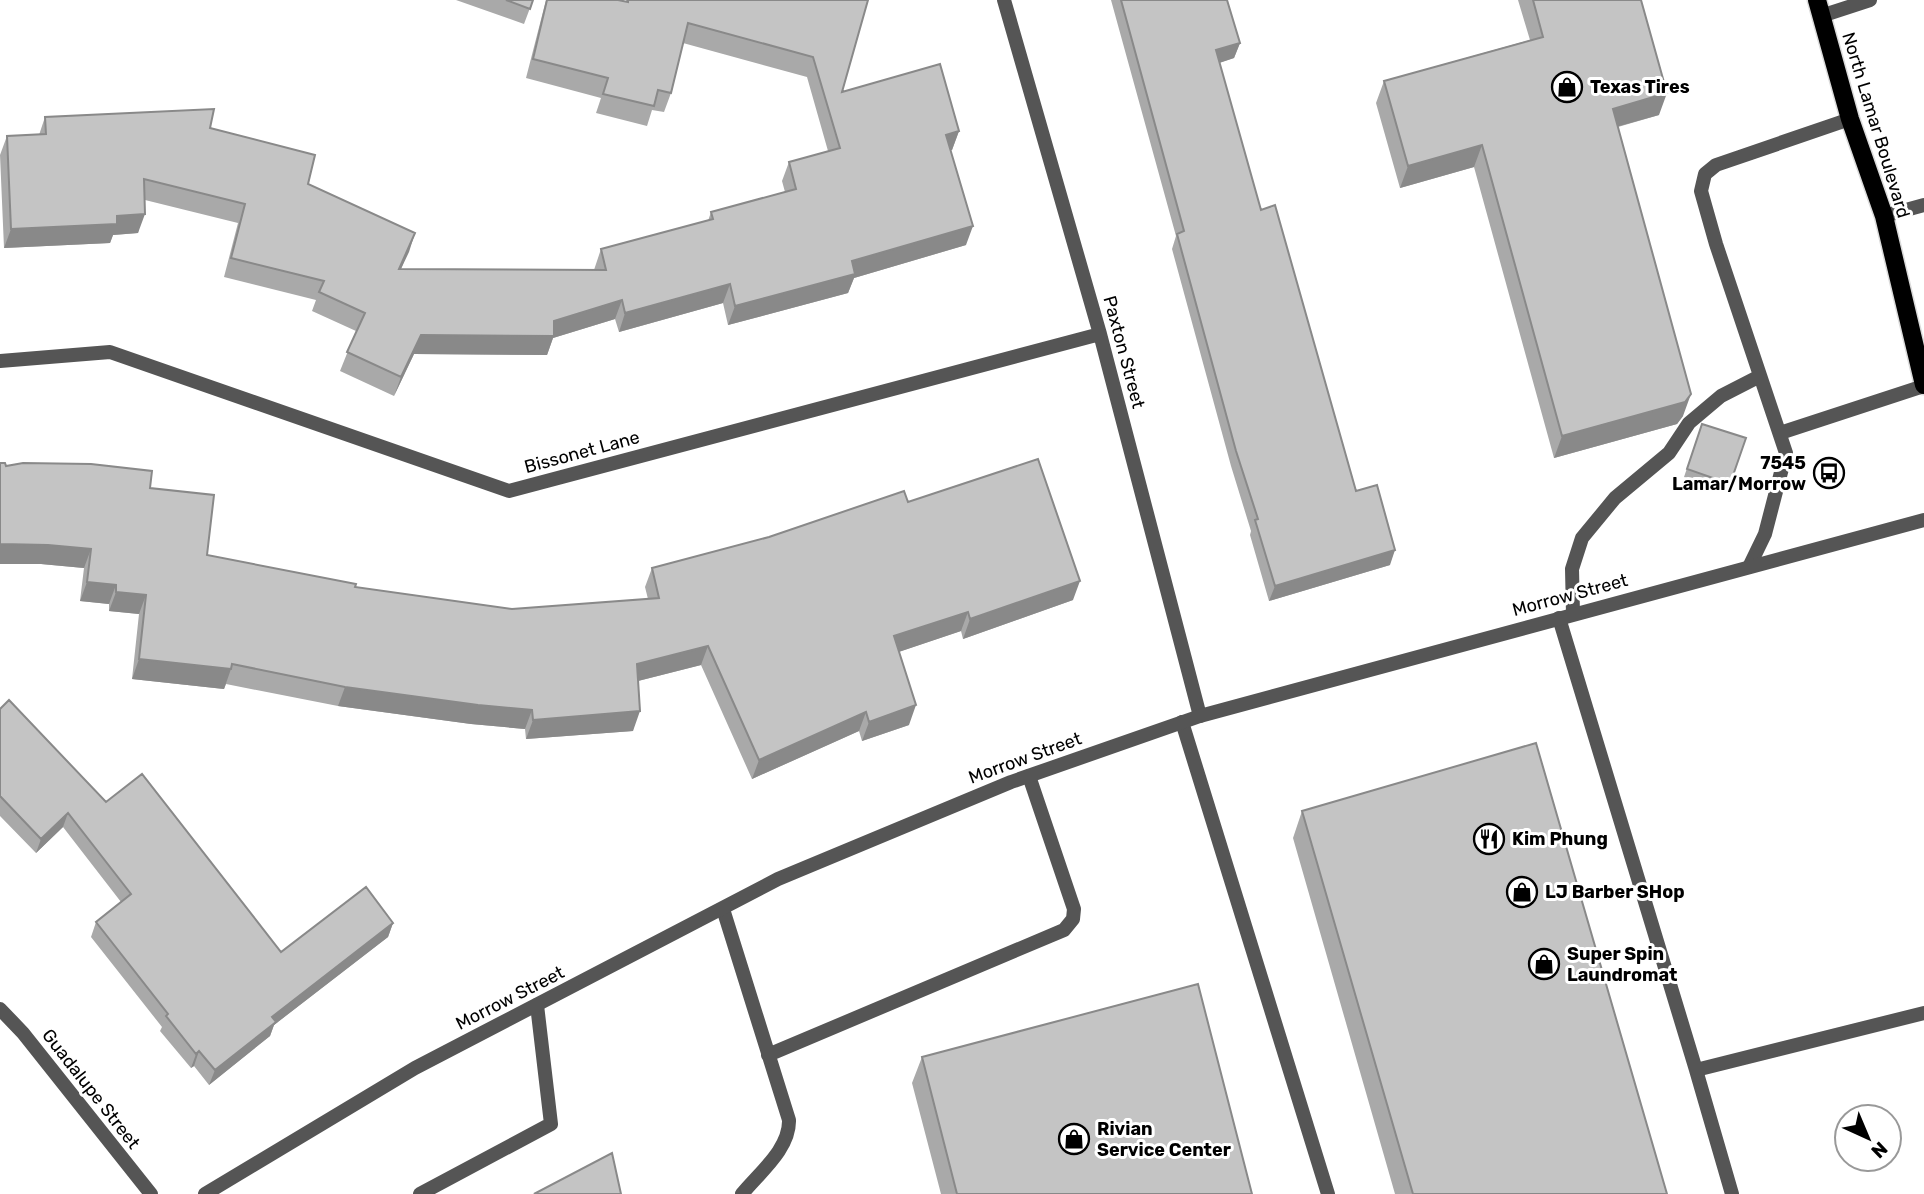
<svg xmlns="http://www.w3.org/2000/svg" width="1924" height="1194" font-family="Rubik,sans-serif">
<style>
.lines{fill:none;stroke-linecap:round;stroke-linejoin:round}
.primary-casing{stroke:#dbdbdb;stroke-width:21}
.service{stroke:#555;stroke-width:14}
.minor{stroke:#555;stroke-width:14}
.tertiary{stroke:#555;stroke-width:14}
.primary{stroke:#000;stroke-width:18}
.wall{fill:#a9a9a9}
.shaded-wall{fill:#898989}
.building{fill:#c4c4c4;stroke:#898989;stroke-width:2}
.labels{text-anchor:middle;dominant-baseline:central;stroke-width:6;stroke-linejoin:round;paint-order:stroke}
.poi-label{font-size:18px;font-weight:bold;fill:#000;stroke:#fff;text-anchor:start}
.street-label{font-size:18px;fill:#000;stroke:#fff}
</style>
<rect width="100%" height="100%" fill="#fff"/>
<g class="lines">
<!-- primary casing -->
<g class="primary-casing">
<path id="primary" d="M1817 0 1850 119 1884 216 1924 385"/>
</g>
<!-- service -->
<path class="service" d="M1821 16 1870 0
M1884 216 1924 205
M1780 433 1924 386
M1749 567 1765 534 1786 453 1716 244 1701 191 1705 174 1716 165 1850 119
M1573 614 1572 569 1582 538 1615 498 1669 453 1689 423 1721 396 1760 376
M1559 618 1696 1070 1924 1013
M1182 722 1328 1194
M723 909 789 1120C790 1149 759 1173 742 1194
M768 1055 1064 930 1073 919 1074 909 1029 776
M1696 1070 1732 1194
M420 1194 551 1124 537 1005"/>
<!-- minor -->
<path class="minor" d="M1004 0 1100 334 1200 716
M0 361 110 352 509 491 1100 334"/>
<!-- tertiary -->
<path class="tertiary" d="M0 1009 23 1033 151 1194
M205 1194 415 1068 778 879 1011 782 1200 716 1924 520"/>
<!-- primary -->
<use href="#primary" class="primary"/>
</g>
<!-- wall -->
<path class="wall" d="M456 0H533L524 24Z
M546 0H618L626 2V0H868L842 92 959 131 952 150H951L966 245 854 278 848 293 728 325 723 303 619 332 615 319 553 338 547 355 414 354 394 396 340 371 356 331 312 311 316 300 224 277 238 223 145 200 138 233 113 235 110 243 4 248 0 155 7 136 39 135 45 117 210 128 308 184 415 233 401 269 594 270 601 249 708 221 711 212 785 192 782 181 789 162 828 151 807 77 683 43 671 93 664 112 652 110 647 126 596 113 601 98 526 78Z
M1111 0H1227L1240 43 1234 58 1219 63 1261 210 1356 491 1390 565 1269 601 1250 535 1251 531 1231 466 1172 249 1176 236Z
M1518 0H1641L1659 115 1618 127 1683 416 1677 424 1554 458 1474 167 1400 188 1376 103 1384 81 1530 40Z
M1702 424 1746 438 1727 492 1684 477Z
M0 463 6 466 150 488 207 555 355 587 512 609 648 599 645 587 652 568 908 502 1073 600 963 639 961 631 898 652 909 725 862 741 859 731 752 779 701 665 638 681 633 731 526 739 525 729 471 724 338 706 226 684 224 689 132 679 139 614 109 611V604L80 601 84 568 41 564H0Z
M0 709 281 952 393 923 388 937 274 1025 270 1036 209 1085 194 1066 191 1068 160 1031 162 1027 91 937 96 922 121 902 63 827 36 853 0 816Z
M1302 811 1667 1194H1395L1293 838Z
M922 1057 1252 1194H941L912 1083Z"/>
<!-- shaded-wall -->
<path class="shaded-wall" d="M1240 43 1234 58 1210 66 1216 50Z
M1667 93 1659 115 1605 130 1613 109Z
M959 131 952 150 939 154 946 135Z
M1482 145 1474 167 1400 188 1408 166Z
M145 214 138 233 113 235 110 243 4 248 11 229 117 216Z
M973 226 966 245 854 278 848 293 728 325 735 306 852 261Z
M415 233 409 252 392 288 399 269Z
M730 284 723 303 619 332 625 313Z
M622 300 615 319 553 338 547 355 414 354 394 396 401 377 421 335 554 321Z
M1691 394 1683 416 1677 424 1554 458 1562 436Z
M0 544 48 545 91 549 84 568 41 564H0Z
M1395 550 1390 565 1269 601 1275 586Z
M1080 581 1073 600 963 639 970 619Z
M87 582 116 585 109 604 80 601Z
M116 592 146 595 139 614 109 611Z
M968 612 961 631 887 656 894 636Z
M708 646 701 665 630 683 637 664Z
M139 659 231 669 224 689 132 679Z
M345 687 532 710 525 729 471 724 338 706Z
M916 705 909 725 862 741 869 722Z
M640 711 633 731 526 739 533 720Z
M866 712 859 731 752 779 759 760Z
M68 813 63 827 36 853 41 839Z
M393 923 388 937 274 1025 270 1036 209 1085 215 1070 272 1017Z
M199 1051 194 1066 191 1068 196 1054Z"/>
<!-- building -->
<path class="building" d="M506 0H533L530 9Z
M547 0H618L628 2V0H868L842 92 940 64 959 131 946 135 973 226 852 261 855 274 735 306 730 284 625 313 622 300 554 321V336L421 335 401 377 347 352 365 313 319 292 324 281 231 258 245 204 144 179 145 214 117 216V224L11 229 7 136 46 134 45 117 214 109 210 128 315 155 308 184 415 233 399 269 606 270 601 249 713 219 711 212 796 189 789 162 840 148 813 57 688 23 671 93 658 90 654 106 603 94 608 78 533 59Z
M1121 0H1227L1240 43 1216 50 1261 210 1275 205 1356 491 1377 485 1395 550 1275 586 1255 520 1258 519 1236 451 1177 234 1184 231Z
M1533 0H1641L1667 93 1613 109 1691 394 1685 402 1562 436 1482 145 1408 166 1384 81 1543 37Z
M1702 424 1746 438 1730 484 1687 469Z
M1038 459 1080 581 970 619 968 612 894 636 916 705 869 722 866 712 759 760 708 646 637 664 640 711 533 720 532 710 478 705 345 687 232 664 231 669 139 659 146 595 116 592V585L87 582 91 549 48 545 0 544V463H5L6 466 23 463 91 464 152 471 150 488 214 495 207 555 356 584 355 587 512 609 659 598 652 568 769 537 904 491 908 502Z
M9 700 106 802 142 774 281 952 366 887 393 923 272 1017 276 1022 215 1070 199 1051 196 1054 166 1016 168 1014 96 922 131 894 68 813 41 839 0 796V709Z
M1536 743 1667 1194H1413L1302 811Z
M1198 984 1252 1194H957L922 1057Z
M612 1153 621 1194H534Z"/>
<!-- icons -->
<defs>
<g id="shop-ring" transform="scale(1.575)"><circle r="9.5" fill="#fff" stroke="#000" stroke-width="1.5"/><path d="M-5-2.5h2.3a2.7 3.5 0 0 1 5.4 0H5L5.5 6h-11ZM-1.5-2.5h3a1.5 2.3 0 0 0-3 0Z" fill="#000"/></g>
<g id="bus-ring" transform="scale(1.575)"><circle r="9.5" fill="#fff" stroke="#000" stroke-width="1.5"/><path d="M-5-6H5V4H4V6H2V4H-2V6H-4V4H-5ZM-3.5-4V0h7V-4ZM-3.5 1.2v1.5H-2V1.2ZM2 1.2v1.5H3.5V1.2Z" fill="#000"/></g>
<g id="restaurant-ring" transform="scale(1.575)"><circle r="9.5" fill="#fff" stroke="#000" stroke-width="1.5"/><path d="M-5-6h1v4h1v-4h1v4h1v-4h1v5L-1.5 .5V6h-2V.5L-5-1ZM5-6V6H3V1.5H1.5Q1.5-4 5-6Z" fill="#000"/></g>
</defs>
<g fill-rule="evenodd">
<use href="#shop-ring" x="1567" y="87"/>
<use href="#bus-ring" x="1829" y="473"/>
<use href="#restaurant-ring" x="1489" y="839"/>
<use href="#shop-ring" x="1522" y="892"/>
<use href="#shop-ring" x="1544" y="964"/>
<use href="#shop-ring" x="1074" y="1139"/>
</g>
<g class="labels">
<!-- poi labels -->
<g class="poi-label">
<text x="1590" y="87">Texas Tires</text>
<text x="1806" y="463" text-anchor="end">7545<tspan x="1806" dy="21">Lamar/Morrow</tspan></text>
<text x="1512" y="839">Kim Phung</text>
<text x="1545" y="892">LJ Barber SHop</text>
<text x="1567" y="954">Super Spin<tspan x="1567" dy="21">Laundromat</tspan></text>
<text x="1097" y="1129">Rivian<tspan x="1097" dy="21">Service Center</tspan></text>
</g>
<!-- street labels -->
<g class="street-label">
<text transform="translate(1876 125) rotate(73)">North Lamar Boulevard</text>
<text transform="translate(1124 352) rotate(75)">Paxton Street</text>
<text transform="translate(582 452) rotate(-15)">Bissonet Lane</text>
<text transform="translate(1570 595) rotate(-15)">Morrow Street</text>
<text transform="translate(1025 758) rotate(-20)">Morrow Street</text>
<text transform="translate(510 998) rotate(-27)">Morrow Street</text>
<text transform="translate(91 1089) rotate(52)">Guadalupe Street</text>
</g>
</g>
<!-- north arrow -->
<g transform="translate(1868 1138) rotate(136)"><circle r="33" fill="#ffffff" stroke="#999999" stroke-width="2"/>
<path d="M0-5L12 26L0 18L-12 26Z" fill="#000000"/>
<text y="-10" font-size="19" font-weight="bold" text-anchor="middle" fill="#000000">N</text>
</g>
</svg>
